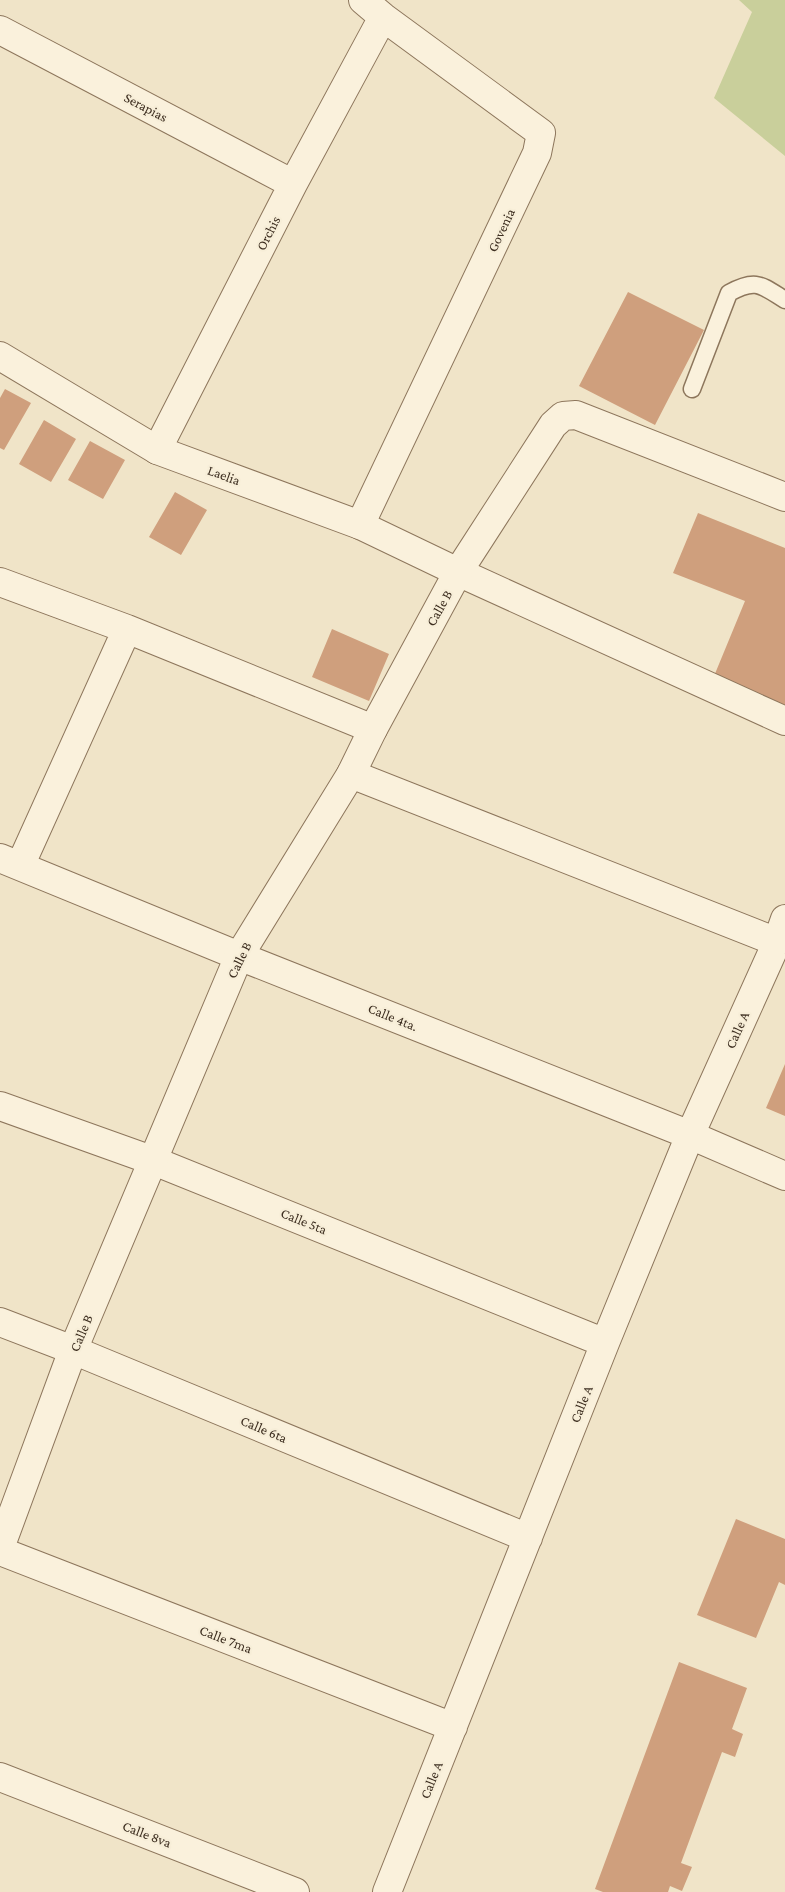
<svg xmlns="http://www.w3.org/2000/svg" width="785" height="1892" font-family="'Crimson Pro',serif">
<style>
.green{fill:#c9cf9b}
.building{fill:#cf9f7d}
.lines{fill:none;stroke-linecap:round;stroke-linejoin:round}
.service-casing{stroke:#8d765c;stroke-width:19}
.minor-casing{stroke:#8d765c;stroke-width:30}
.tertiary-casing{stroke:#8d765c;stroke-width:30}
.service{stroke:#faf1dc;stroke-width:16}
.minor{stroke:#faf1dc;stroke-width:28}
.tertiary{stroke:#faf1dc;stroke-width:28}
.labels{text-anchor:middle;dominant-baseline:central;stroke-width:4.5;stroke-linejoin:round;paint-order:stroke}
.street-label{font-size:14px;fill:#3d2e20;stroke:#f7eed8}
</style>
<rect width="100%" height="100%" fill="#f0e4c8"/>
<!-- green -->
<path class="green" d="M739 0H785V156L714 98 752 12Z"/>
<!-- building -->
<path class="building" d="M628 292 704 330 655 425 579 386Z
M5 389 31 403 4 450 0 448V398Z
M44 420 76 439 51 482 19 464Z
M90 441 125 460 103 499 68 480Z
M175 492 207 510 181 555 149 537Z
M698 513 785 548V710L712 681 745 601 673 573Z
M332 629 389 654 369 701 312 677Z
M785 1064V1116L766 1108Z
M736 1519 785 1539V1585L779 1582 756 1638 697 1615Z
M679 1662 747 1688 732 1729 743 1734 735 1757 722 1752 681 1863 692 1867 682 1891 670 1886 668 1892H603L595 1889Z"/>
<g class="lines">
<!-- service casing -->
<g class="service-casing">
<path id="service" d="M692 389 729 293C756 278 761 285 785 300"/>
</g>
<!-- minor casing -->
<g class="minor-casing">
<path id="minor" d="M0 30 293 184
M157 450 293 184 383 17
M785 497 576 415 563 416 553 425 458 572 785 721
M360 525 537 153 541 133 383 17 363 0
M0 582 127 629 373 729
M351 774 777 942
M0 858 239 956 690 1135 785 1176
M20 866 127 629
M0 1106 154 1161 605 1343
M0 1322 73 1350 528 1538
M0 1551 453 1727
M0 1777 295 1892
M387 1892 605 1343 690 1135 777 942 785 919"/>
</g>
<!-- tertiary casing -->
<g class="tertiary-casing">
<path id="tertiary" d="M0 356 157 450 360 525 458 572 373 729 351 774 239 956 73 1350 0 1548"/>
</g>
<!-- service -->
<use href="#service" class="service"/>
<!-- minor -->
<use href="#minor" class="minor"/>
<!-- tertiary -->
<use href="#tertiary" class="tertiary"/>
</g>
<g class="labels">
<!-- street labels -->
<g class="street-label">
<text transform="translate(146 107) rotate(28)">Serapias</text>
<text transform="translate(501 230) rotate(-65)">Govenia</text>
<text transform="translate(268 233) rotate(-63)">Orchis</text>
<text transform="translate(224 475) rotate(20)">Laelia</text>
<text transform="translate(439 608) rotate(-61)">Calle B</text>
<text transform="translate(239 960) rotate(-64)">Calle B</text>
<text transform="translate(393 1017) rotate(22)">Calle 4ta.</text>
<text transform="translate(737 1030) rotate(-66)">Calle A</text>
<text transform="translate(304 1221) rotate(22)">Calle 5ta</text>
<text transform="translate(81 1333) rotate(-67)">Calle B</text>
<text transform="translate(581 1404) rotate(-68)">Calle A</text>
<text transform="translate(264 1429) rotate(23)">Calle 6ta</text>
<text transform="translate(226 1639) rotate(21)">Calle 7ma</text>
<text transform="translate(431 1780) rotate(-68)">Calle A</text>
<text transform="translate(147 1834) rotate(21)">Calle 8va</text>
</g>
</g>
</svg>
